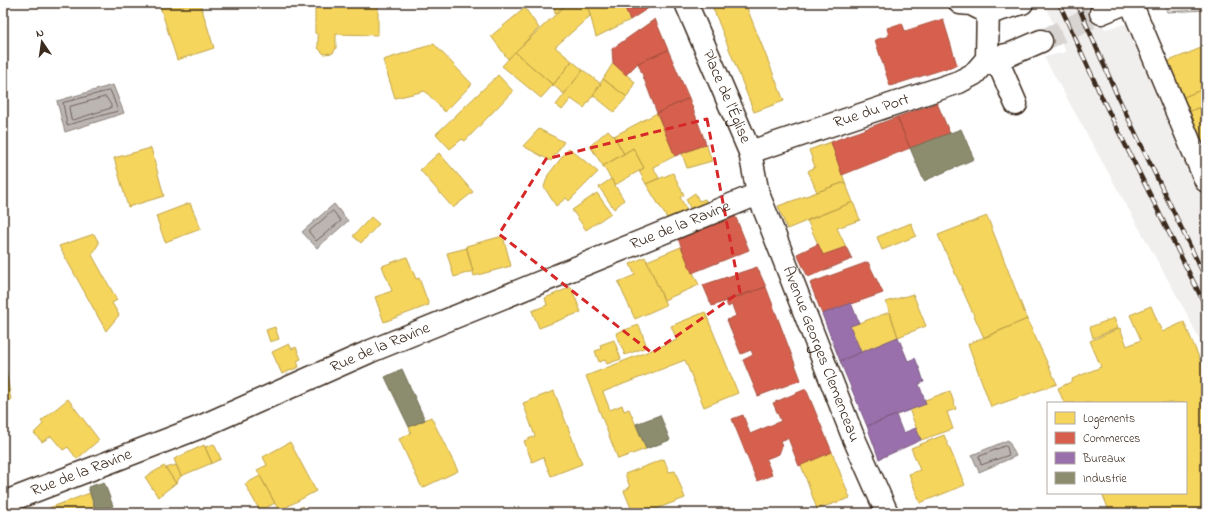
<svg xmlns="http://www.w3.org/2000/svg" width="1209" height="516" font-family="'Indie Flower',sans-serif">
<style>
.built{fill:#f1efee}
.green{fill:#e2e0de;stroke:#8e857e}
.water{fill:#bcb6b3;stroke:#887e77}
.homes{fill:#f6d55c;stroke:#bea249}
.shops{fill:#d6604d;stroke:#a8503f}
.offices{fill:#9970ab;stroke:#7d5b81}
.industry{fill:#8c8c6e;stroke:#746f56}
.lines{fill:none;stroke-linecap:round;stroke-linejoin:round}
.shore{stroke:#6f625a;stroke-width:1}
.minor-tunnel{stroke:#d8d4d2;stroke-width:22;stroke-dasharray:22 11;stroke-linecap:butt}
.minor-casing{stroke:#3b2a1e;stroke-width:25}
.minor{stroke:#fff;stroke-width:22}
.rail-casing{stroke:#3b2a1e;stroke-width:4.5}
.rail{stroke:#fff;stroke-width:3;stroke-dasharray:9;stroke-linecap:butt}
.marked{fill:none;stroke:#d62828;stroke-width:3;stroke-dasharray:8 5;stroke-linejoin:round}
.labels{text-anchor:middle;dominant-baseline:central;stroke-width:4;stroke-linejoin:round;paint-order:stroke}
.street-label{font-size:16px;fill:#3b2a1e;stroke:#fff}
</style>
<rect width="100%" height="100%" fill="#fff"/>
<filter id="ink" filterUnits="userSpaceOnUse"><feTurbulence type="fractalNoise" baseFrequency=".025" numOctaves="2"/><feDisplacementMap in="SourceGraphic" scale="8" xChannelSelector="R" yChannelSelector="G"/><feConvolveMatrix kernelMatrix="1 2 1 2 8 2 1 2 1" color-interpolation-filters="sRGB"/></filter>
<g filter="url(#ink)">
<!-- built -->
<path class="built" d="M1044 3H1094L1105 29 1129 23 1206 200V354L1188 316 1044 57 1066 52Z"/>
<!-- green -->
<path class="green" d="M1164 3H1206V10L1167 12Z"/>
<!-- water -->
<path class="water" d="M113 85 124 113 65 132 57 101Z
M334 204 348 221 317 248 302 232Z
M1008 440 1016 456 979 472 972 455Z"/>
<!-- homes -->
<path class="homes" d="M159 3H200L214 48 177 60Z
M315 3H378V35L336 34V48L333 53 324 54 318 48V35L315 33Z
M554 3H568L555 14Z
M568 3H587L590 16 555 47 572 61 553 85 515 52Z
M587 3H623L630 20 596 37Z
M711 3H745L784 101 754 112Z
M525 8 539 28 508 59 491 36Z
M434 44 472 84 445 112 425 91 395 98 383 60Z
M1206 46V88L1179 99 1164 63Z
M515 52 553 85 541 98 502 66Z
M572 61 583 70 564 94 553 85Z
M613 63 635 82 627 97 603 79Z
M583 70 601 84 584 108 571 99 562 110 556 105Z
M498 75 513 91 465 141 462 139 450 149 436 134Z
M603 79 627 97 614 112 593 95Z
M1206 88V105L1185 113 1179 99Z
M1205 105 1206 139 1196 143 1182 114Z
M657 113 675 156 653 167 659 178 646 184 639 171 644 168 633 148 624 154 614 136Z
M539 129 564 142 551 161 523 146Z
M608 130 614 136 624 154 603 166 590 146Z
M831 142 845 182 817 192 808 171 815 167 809 150Z
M706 144 712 161 687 168 682 154Z
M151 148 164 196 128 207 114 158Z
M569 148 598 172 569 201 566 198 556 206 544 187 548 175Z
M633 148 644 168 615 185 603 166Z
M439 153 473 192 453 208 420 170Z
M673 173 684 195 680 197 687 211 667 218 646 184Z
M611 179 624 200 614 209 599 187Z
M845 182 853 202 787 229 778 206Z
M597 193 611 213 586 230 572 210Z
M695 193 699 201 705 199 707 203 691 210 686 199Z
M853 202 860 220 837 228 846 247 823 255 807 220Z
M190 203 201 229 165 242 156 216Z
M987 216 1027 319 984 338 938 235Z
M371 217 379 224 361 243 353 236Z
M911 223 916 236 882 250 877 237Z
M94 234 99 243 92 255 117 300 112 303 119 315 106 331 59 246Z
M503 236 511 266 474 276 466 246Z
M681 247 699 285 664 300 647 261Z
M467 248 473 271 454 277 447 253Z
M407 257 416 279 419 278 429 305 384 322 375 297 392 291 382 266Z
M645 257 666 305 635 319 618 282 635 275 630 264Z
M571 287 581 312 539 328 532 311 547 305 545 298Z
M913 294 926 326 898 337 886 302Z
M1151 306 1162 332 1184 322 1206 374V513H1110L1102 493H1186V403H1064L1058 388 1073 381 1072 379 1101 367 1090 341 1120 328 1127 346 1141 340 1130 315Z
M705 312 738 393 704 407 685 360 603 392 610 410 622 405 624 411 629 409 646 449 618 459 586 376 677 340 671 326Z
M890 312 898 337 861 352 850 326Z
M1114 318 1118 328 1093 338 1090 327Z
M1027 319 1057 384 991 407 968 344Z
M639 325 647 347 625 355 616 333Z
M275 327 279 339 270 342 266 330Z
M614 340 621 359 607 364 605 360 599 362 595 351 601 349 600 345Z
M289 344 292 349 296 347 301 359 297 361 299 367 282 374 272 352Z
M3 353 11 400 3 402Z
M554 391 582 464 551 476 543 457 532 462 524 441 535 436 523 403Z
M950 391 956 409 947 412 953 429 921 440 909 409 926 404 925 400Z
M68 399 99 440 77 459 68 447 63 450 51 436 42 442 34 433 43 424 41 421Z
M431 417 458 471 422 488 399 439 411 433 409 427Z
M944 435 965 485 920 503 909 474 920 470 911 448Z
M290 442 316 491 279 511 257 470 267 465 263 457Z
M214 444 221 459 212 463 205 447Z
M204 445 212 463 181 476 174 459Z
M832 452 850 498 817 509 801 465Z
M664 459 669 472 675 471 685 498 645 513H633L624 491 630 487 625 474Z
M176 465 181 476 176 483 166 468Z
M164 466 176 483 158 497 145 477Z
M260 476 275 503 260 511 245 484Z
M90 493 96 512 51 513 49 508Z
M303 506 307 513H292Z"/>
<!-- shops -->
<path class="shops" d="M623 3H649L650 7 630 20Z
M655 19 668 50 638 63 626 75 613 63 612 49Z
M943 19 957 65 890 86 875 40 889 36 887 28 902 23 905 31Z
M668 50 689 98 657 113 638 63Z
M689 98 706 144 675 156 657 113Z
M937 103 950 134 910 148 897 117Z
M897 117 910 148 842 175 831 142Z
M734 213 749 250 692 273 677 236Z
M818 244 823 255 846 247 852 259 808 277 797 254Z
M868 262 883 293 822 314 810 283Z
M757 267 766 287 712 306 703 285Z
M766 287 801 380 758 396 743 360 753 355 751 350 741 354 727 320 736 316 732 305 728 307 725 300Z
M806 389 832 452 799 466 788 438 780 441 782 446 779 454 766 459 772 475 757 481 732 419 743 415 750 434 781 421 773 403Z"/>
<!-- offices -->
<path class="offices" d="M851 303 859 323 850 326 861 352 840 361 822 314Z
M898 337 908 361 915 358 920 370 924 382 919 384 926 404 867 426 840 361Z
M896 415 903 433 916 428 921 440 879 459 867 426Z"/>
<!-- industry -->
<path class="industry" d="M961 129 974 159 924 181 910 148Z
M402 369 425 420 409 427 385 377Z
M660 415 670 440 646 449 636 424Z
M104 482 113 506 96 512 88 487Z"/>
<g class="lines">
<!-- shore -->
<path class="shore" d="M109 91 111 92 118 111 67 125 63 103Z
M106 97 111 105V108L73 120 71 119 69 107Z
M333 211 341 221 316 241 309 232Z
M1005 446 1007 447 1009 455 981 465 979 457Z"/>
<!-- minor-tunnel -->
<path class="minor-tunnel" d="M1041 41 1101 13"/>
<!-- minor casing -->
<g class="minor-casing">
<g id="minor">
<path id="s1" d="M686 3 750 152 758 194 767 216 852 434 887 513"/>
<path d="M960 3 971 4 989 13 1022 3"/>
<path d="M1131 3 1206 181"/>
<path d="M1101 13 1125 3"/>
<path d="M987 59 1011 54 1041 41"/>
<path d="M987 59 1001 69 1016 104"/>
<path id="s2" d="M750 152 959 82 974 74 987 59 988 3"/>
<path id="s3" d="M3 503 198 428 371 351 758 194"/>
</g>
</g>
<!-- minor -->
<use href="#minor" class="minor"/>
<!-- rail casing -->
<g class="rail-casing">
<path id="rail" d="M1059 3 1103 100 1206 307
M1077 3 1117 95 1206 279"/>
</g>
<!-- rail -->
<use href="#rail" class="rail"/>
</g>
</g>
<!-- marked area -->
<path class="marked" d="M707 119 740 292 652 353 499 234 546 159Z"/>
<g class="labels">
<!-- street labels -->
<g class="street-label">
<text stroke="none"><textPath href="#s1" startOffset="102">Place de l'Église</textPath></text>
<text stroke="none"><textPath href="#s2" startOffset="128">Rue du Port</textPath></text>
<text stroke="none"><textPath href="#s3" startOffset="732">Rue de la Ravine</textPath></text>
<text stroke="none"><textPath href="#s3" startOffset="408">Rue de la Ravine</textPath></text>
<text stroke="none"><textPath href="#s1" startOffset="377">Avenue Georges Clemenceau</textPath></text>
<text stroke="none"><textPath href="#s3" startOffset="84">Rue de la Ravine</textPath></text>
</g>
</g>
<!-- margin -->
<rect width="1209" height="516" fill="none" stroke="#fff" stroke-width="16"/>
<rect x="8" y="8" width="1193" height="500" fill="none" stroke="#3b2a1e" stroke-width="1.5" filter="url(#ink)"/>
<!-- legend -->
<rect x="1047" y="402" width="140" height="92" fill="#ffffff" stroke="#b1aaa5"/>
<rect x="1055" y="412" width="20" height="12" fill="#f6d55c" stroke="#b1aaa5"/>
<text x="1083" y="422" font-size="12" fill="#3b2a1e">Logements</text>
<rect x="1055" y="432" width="20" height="12" fill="#d6604d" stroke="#b1aaa5"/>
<text x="1083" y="442" font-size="12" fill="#3b2a1e">Commerces</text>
<rect x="1055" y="452" width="20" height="12" fill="#9970ab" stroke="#b1aaa5"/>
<text x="1083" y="462" font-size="12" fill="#3b2a1e">Bureaux</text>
<rect x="1055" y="472" width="20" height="12" fill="#8c8c6e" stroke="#b1aaa5"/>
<text x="1083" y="482" font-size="12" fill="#3b2a1e">Industrie</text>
<!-- north arrow -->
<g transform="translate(42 42) rotate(347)" stroke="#ffffff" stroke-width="3" paint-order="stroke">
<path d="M0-3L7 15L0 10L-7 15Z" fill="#3b2a1e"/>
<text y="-6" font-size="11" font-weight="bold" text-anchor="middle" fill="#3b2a1e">N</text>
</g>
</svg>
